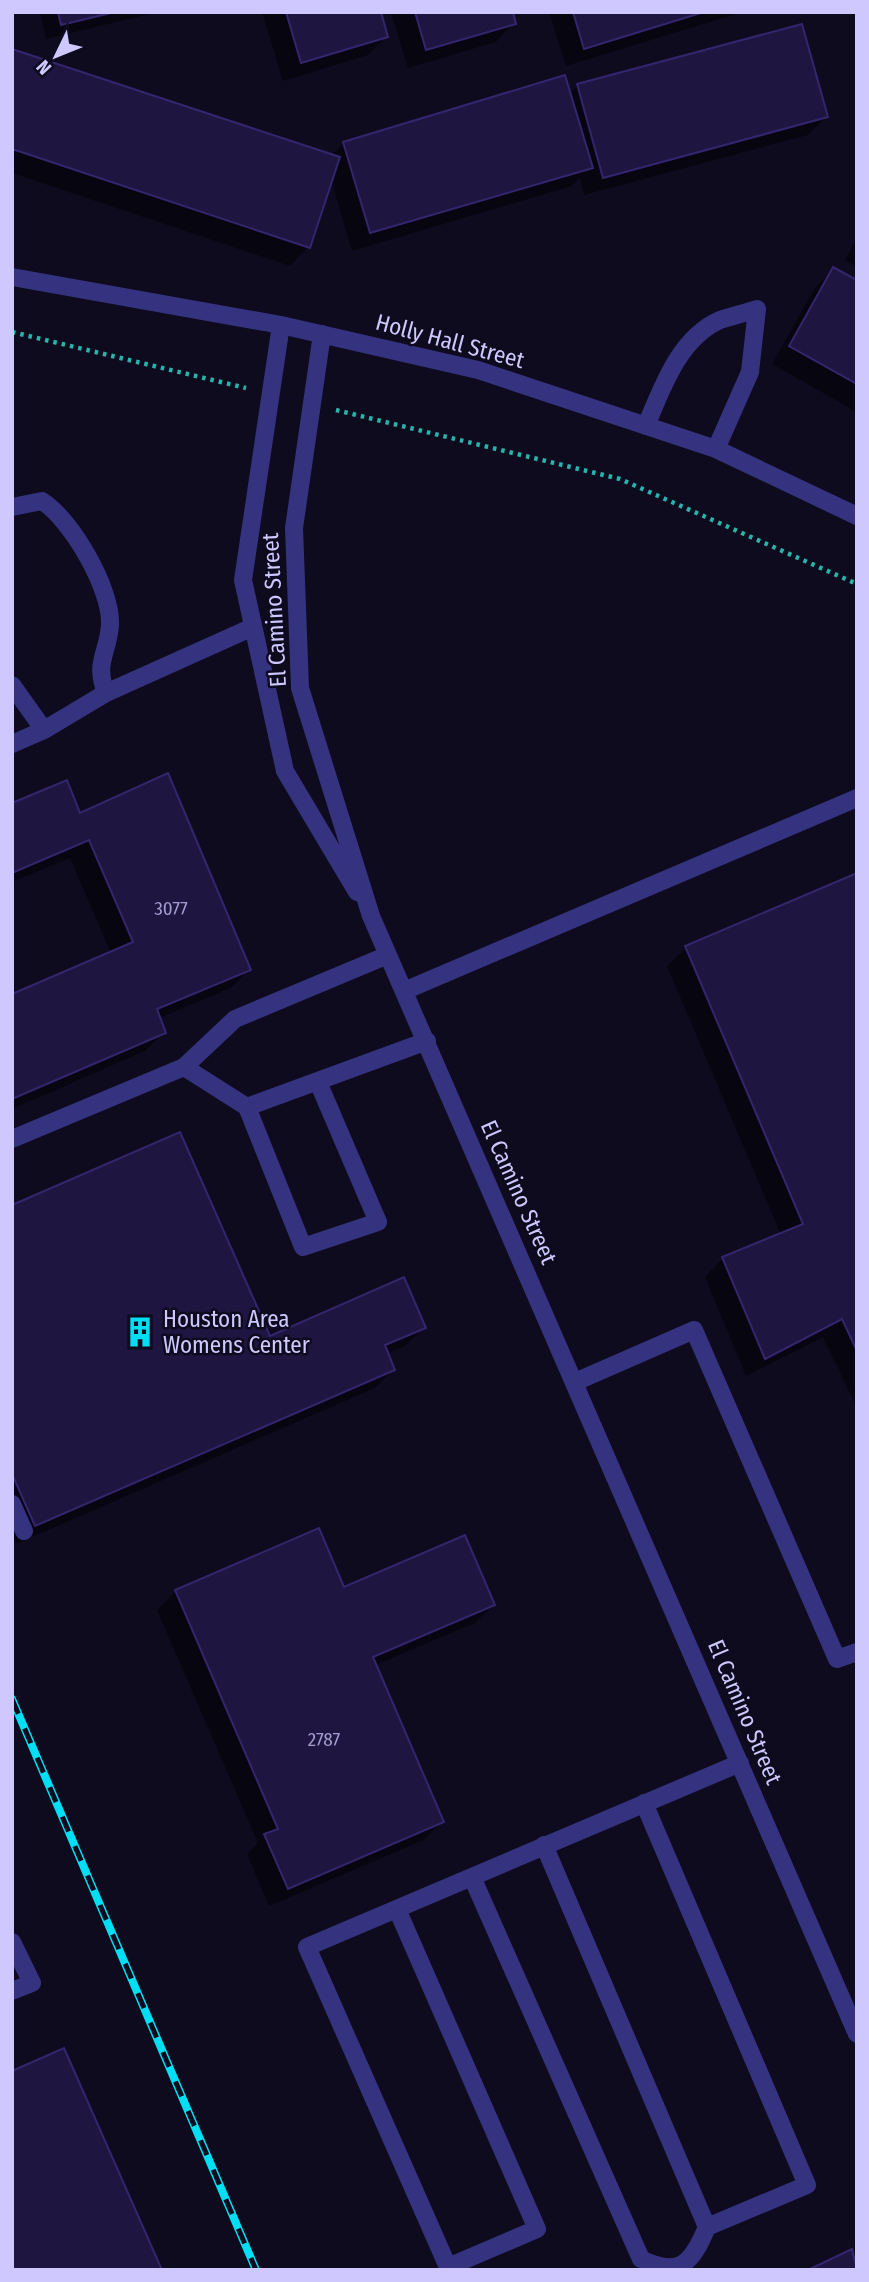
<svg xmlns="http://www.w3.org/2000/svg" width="869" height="2282" font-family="'Fira Sans Condensed',sans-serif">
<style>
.shadow{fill:#0007}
.building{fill:#1e1640;stroke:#34266e;stroke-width:2}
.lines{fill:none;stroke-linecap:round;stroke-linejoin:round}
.path{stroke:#26b5ab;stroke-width:4.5;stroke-dasharray:3.5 5;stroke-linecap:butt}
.minor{stroke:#353380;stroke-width:18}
.rail-casing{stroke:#00def3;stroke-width:8}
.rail{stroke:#0e0b1e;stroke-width:5;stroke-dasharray:16;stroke-linecap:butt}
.labels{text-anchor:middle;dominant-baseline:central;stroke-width:5;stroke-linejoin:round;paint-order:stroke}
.number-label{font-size:19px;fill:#a29ccf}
.street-label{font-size:23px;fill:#cec8ff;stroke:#0e0b1e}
.poi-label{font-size:23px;fill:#cec8ff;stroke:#0e0b1e;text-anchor:start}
</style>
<rect width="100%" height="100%" fill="#0e0b1e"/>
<!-- shadow -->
<path class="shadow" d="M40 12H158L46 39Z
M262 12H379L386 37 368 55 283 81Z
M391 12H511L514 23 496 42 408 68Z
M549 12H743L566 66Z
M12 51 330 156 344 143 569 94 578 86 826 117 808 135 584 195 580 178 572 186 352 251 331 180 308 247 290 266 12 173Z
M857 238V267L845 260Z
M834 269 857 282V412L772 364 815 288Z
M12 805 79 815 249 969 231 988 159 1018 164 1032 145 1051 12 1109V996L111 953 70 858 12 882Z
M857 875V1408L823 1337 746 1376 705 1277 723 1258 781 1235 667 966 686 948Z
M12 1207 269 1338 424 1327 405 1346 387 1354 393 1370 375 1388 16 1544 12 1534Z
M343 1589 493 1605 475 1623 375 1665 442 1822 424 1840 269 1906 247 1854 258 1843 157 1610 176 1591Z"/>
<!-- building -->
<path class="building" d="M58 12H115L61 25Z
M286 12H381L388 37 301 63Z
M415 12H513L516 24 426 50Z
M573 12H704L584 49Z
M802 24 828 117 603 178 577 84Z
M12 49 340 157 310 248 12 149Z
M565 75 593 168 370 233 343 142Z
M833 267 857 280V384L789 346Z
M168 773 251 970 157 1009 166 1033 12 1099V994L133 942 89 840 12 873V803L67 780 80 813Z
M857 873V1351L842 1319 765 1359 722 1257 803 1224 685 946Z
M180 1132 270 1336 404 1277 426 1328 385 1345 395 1370 35 1526 12 1474V1205Z
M319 1528 344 1587 465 1535 495 1605 373 1657 444 1822 288 1889 264 1834 278 1829 175 1590Z
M64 2048 162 2270H12V2071Z
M852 2249 857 2270H808Z"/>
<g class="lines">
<!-- path -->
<path class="path" d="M12 332 246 388
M336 410 620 479 857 584"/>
<!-- minor -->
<path class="minor" d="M12 277 281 325 478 370 716 449 857 516
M281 325 243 580 285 771 357 892
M322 334 294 528 300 688 371 916 857 2034
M646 426C662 388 679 338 720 320 732 316 745 313 757 309L750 372 716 449
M12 507 42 501C72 520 112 590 110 625 108 654 94 662 106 693
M12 685 44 730
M12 744 44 730 106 693 253 627
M404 991 857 798
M184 1067 235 1019 388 955
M247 1107 303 1247 378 1222 318 1082
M12 1139 184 1067 247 1107 427 1041
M575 1382 694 1330 837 1659 857 1652
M12 1504 24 1531
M544 1845 707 2227 807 2185 644 1803
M472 1877 641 2259C680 2278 692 2263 707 2227
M397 1909 537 2229 448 2267 307 1947 740 1763
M12 1942 32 1983 12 1991"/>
<!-- rail casing -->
<g class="rail-casing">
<path id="rail" d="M12 1699 256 2270"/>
</g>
<!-- rail -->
<use href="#rail" class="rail"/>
</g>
<!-- icons -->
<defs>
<g id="building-bare" transform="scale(2.415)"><path d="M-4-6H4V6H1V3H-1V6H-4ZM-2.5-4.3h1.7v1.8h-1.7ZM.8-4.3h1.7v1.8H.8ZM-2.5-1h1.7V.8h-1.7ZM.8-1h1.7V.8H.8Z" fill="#00def3" stroke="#0e0b1e" stroke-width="2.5" paint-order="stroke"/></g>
</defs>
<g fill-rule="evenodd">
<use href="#building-bare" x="140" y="1332"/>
</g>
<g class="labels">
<!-- number labels -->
<g class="number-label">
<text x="171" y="908">3077</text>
<text x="324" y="1739">2787</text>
</g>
<!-- street labels -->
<g class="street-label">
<text transform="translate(450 341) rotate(15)">Holly Hall Street</text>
<text transform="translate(274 610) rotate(-93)">El Camino Street</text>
<text transform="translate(519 1192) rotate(66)">El Camino Street</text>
<text transform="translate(745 1712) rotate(67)">El Camino Street</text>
</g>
<!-- poi labels -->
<g class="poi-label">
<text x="163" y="1319">Houston Area<tspan x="163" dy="26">Womens Center</tspan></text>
</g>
</g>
<!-- border -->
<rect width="869" height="2282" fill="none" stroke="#cec8ff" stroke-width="28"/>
<!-- north arrow -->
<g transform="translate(56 56) rotate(227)" stroke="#0e0b1e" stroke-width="5" paint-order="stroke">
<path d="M0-5L12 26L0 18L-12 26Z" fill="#cec8ff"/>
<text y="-10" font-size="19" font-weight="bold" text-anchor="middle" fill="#cec8ff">N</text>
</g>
</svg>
